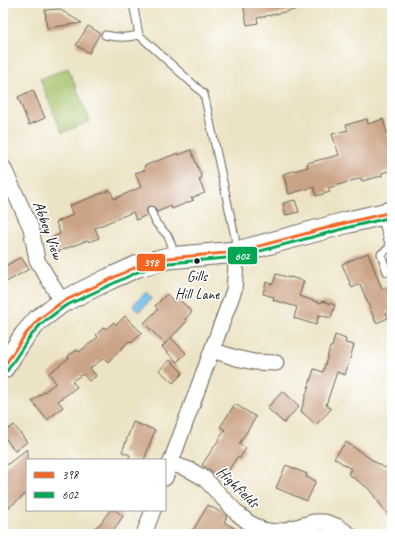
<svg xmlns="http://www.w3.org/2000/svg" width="395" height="537" font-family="Caveat,sans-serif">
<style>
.park{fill:#a2bf66;stroke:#5f6e41}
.water{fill:url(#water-ripples);stroke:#476c84}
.building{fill:#cba385}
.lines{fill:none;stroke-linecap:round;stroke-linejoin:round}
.lane-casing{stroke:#656257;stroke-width:9}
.street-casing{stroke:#656257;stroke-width:17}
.secondary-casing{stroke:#656257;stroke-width:23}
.lane{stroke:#fff;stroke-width:7}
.street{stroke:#fff;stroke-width:15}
.secondary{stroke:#fff;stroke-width:21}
.bus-1-casing{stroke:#fff;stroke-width:6}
.bus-2-casing{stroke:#fff;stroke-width:6}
.bus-1{stroke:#f26522;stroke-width:3}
.bus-2{stroke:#00a651;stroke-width:3}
.bus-dot{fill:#1c1c1c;stroke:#fff;stroke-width:1.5}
.labels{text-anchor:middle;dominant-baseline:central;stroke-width:3.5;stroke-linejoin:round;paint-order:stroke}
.bus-label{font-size:15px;fill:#1c1c1c;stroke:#fff}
.street-label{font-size:16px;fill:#1c1c1c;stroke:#fff}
.line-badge{stroke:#fff;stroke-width:1.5}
.badge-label{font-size:11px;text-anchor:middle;font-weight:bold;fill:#fff}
</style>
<defs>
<pattern id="water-ripples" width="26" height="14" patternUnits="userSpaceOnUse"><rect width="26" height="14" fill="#72bceb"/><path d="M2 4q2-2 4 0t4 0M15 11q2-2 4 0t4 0" fill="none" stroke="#62a1c9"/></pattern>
</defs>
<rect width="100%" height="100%" fill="#fff"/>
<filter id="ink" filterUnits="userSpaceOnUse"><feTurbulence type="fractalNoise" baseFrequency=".025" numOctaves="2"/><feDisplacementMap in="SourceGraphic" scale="8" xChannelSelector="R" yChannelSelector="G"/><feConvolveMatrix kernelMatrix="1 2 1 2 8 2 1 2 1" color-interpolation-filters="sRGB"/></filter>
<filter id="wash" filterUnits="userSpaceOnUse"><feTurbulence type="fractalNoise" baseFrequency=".012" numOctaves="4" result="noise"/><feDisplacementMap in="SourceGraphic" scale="16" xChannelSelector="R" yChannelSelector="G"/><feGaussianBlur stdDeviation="0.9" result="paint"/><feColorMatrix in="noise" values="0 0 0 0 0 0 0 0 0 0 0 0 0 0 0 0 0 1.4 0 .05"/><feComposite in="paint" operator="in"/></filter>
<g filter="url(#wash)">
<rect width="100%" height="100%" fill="#ece3c4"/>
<!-- park -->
<path class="park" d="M68 68 90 121 62 133 40 79Z"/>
<!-- water -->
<path class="water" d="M146 292 152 298 139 312 133 305Z"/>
<g id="blocks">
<!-- building -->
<path class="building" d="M243 3H303V8L257 18 258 23 247 25Z
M59 9 82 23 47 28 45 10Z
M88 26 100 33 89 53 76 45Z
M33 90 45 118 29 125 18 97Z
M367 119 368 124 383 119 392 150V170L382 173V176L362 181 361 178 328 188 330 192 316 196 314 187 289 194 283 174 308 167 307 163 339 155 332 134 348 130 346 125Z
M191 150 202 178 199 180 205 193 191 198 194 200 172 209 171 206 157 212 154 207 149 206 146 210 147 215 136 220 133 212 95 228 99 238 89 242 88 240 57 252 51 238 60 234 56 222 73 215 69 206 110 190 114 199 141 187 135 173 145 170 144 166 178 153 179 155Z
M295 200 299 212 286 215 283 203Z
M368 253 382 289 392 285V310L386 312 388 318 376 323 360 284 352 288 342 264Z
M21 257 29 269 3 284V265H7Z
M276 274 290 278V277L304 281 299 296 321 303 322 301 335 305 331 318 319 315 316 325 294 318 297 307 273 300 274 297 263 294 266 282 273 284Z
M167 294 174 302 178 298 192 312 185 319 187 321 165 344 144 323 158 309 155 306Z
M125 316 142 333 131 343 129 341 108 362 104 358 90 368 96 376 89 381 83 374 72 381 77 387 58 401 63 407 47 420 32 401 56 383 49 373 69 358 68 356 77 350 79 352 98 337 96 335 104 327 106 329 114 322 116 325Z
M335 335 346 339 345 343 354 345 345 375 337 372 326 405 331 409 316 425 301 411 314 369 323 372 330 347H332Z
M171 338 186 353 177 362 162 347Z
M170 360 183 373 173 383 159 370Z
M283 391 299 406 284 423 267 408Z
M235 404 256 417 239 444 246 448 240 458 237 457 223 479 202 465 225 430 220 427Z
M133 422 155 430 144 460H128L130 455 122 452Z
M14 425 27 442 15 451 3 435V433Z
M346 442 384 468 387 466 392 472V520L368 488 348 474 351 469 334 458Z
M27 449V493L3 512V468Z
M286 465 307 474 306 477 316 481 307 501 276 488Z
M208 505 227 516 224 522 244 534H191Z
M110 510H115L123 516 111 534H86L100 524Z"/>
</g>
</g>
<g filter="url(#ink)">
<use href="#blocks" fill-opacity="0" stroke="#656257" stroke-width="1"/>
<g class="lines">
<!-- lane casing -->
<g class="lane-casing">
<path id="lane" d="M133 3 139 35 204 94 235 237 236 251
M105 35C118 38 126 38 139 35
M151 211 156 223 168 236 172 246 173 257
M381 216 390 247
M387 272 381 254 392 246"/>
</g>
<!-- street casing -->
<g class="street-casing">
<path id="street" d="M3 167 31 228 37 260 62 302
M212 350 236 358 254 362 276 363
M170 463 190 470 204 478 238 514 248 522 262 530 275 532 286 530 314 522H325L337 526 349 534
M165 478 234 290 237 252
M144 534 153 510"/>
</g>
<!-- secondary casing -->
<g class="secondary-casing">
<path id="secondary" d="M3 368 25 335 38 320 62 302 109 279 138 266 168 258 237 252 349 222 392 212"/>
</g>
<!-- lane -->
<use href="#lane" class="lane"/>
<!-- street -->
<use href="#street" class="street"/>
<!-- secondary -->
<use href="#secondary" class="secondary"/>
<!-- bus-1 casing -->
<g class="bus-1-casing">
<path id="bus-1" d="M3 368 25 335 38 320 62 302 138 266 168 258 237 252 349 222 392 212"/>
</g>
<!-- bus-2 casing -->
<g class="bus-2-casing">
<path id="bus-2" d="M7 371 29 338 41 324 65 306 140 271 169 263 238 257 350 227 392 217"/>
</g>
<!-- bus-1 -->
<use href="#bus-1" class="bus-1"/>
<!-- bus-2 -->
<use href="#bus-2" class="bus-2"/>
</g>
</g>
<!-- markers -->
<circle class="bus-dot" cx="197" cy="261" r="3.5"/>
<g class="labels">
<!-- bus labels -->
<g class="bus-label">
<text x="197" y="276">Gills<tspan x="197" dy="18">Hill Lane</tspan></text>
</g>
<!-- street labels -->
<g class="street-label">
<text transform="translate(48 230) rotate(70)">Abbey View</text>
<text transform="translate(238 487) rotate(44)">Highfields</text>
</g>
</g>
<g class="line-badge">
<rect x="227" y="246" width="31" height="19" rx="4" fill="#00a651"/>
<rect x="136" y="253" width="30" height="19" rx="4" fill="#f26522"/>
</g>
<g class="badge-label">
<text x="242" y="260">602</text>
<text x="151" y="266">398</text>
</g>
<!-- margin -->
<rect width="395" height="537" fill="none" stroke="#fff" stroke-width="16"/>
<!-- legend -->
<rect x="26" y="459" width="140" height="52" fill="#ffffff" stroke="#a4a4a4"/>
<rect x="34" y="472" width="20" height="6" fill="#f26522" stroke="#a4a4a4"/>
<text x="62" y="479" font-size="12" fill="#1c1c1c">398</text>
<rect x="34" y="492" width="20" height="6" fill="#00a651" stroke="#a4a4a4"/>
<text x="62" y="499" font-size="12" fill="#1c1c1c">602</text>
</svg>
